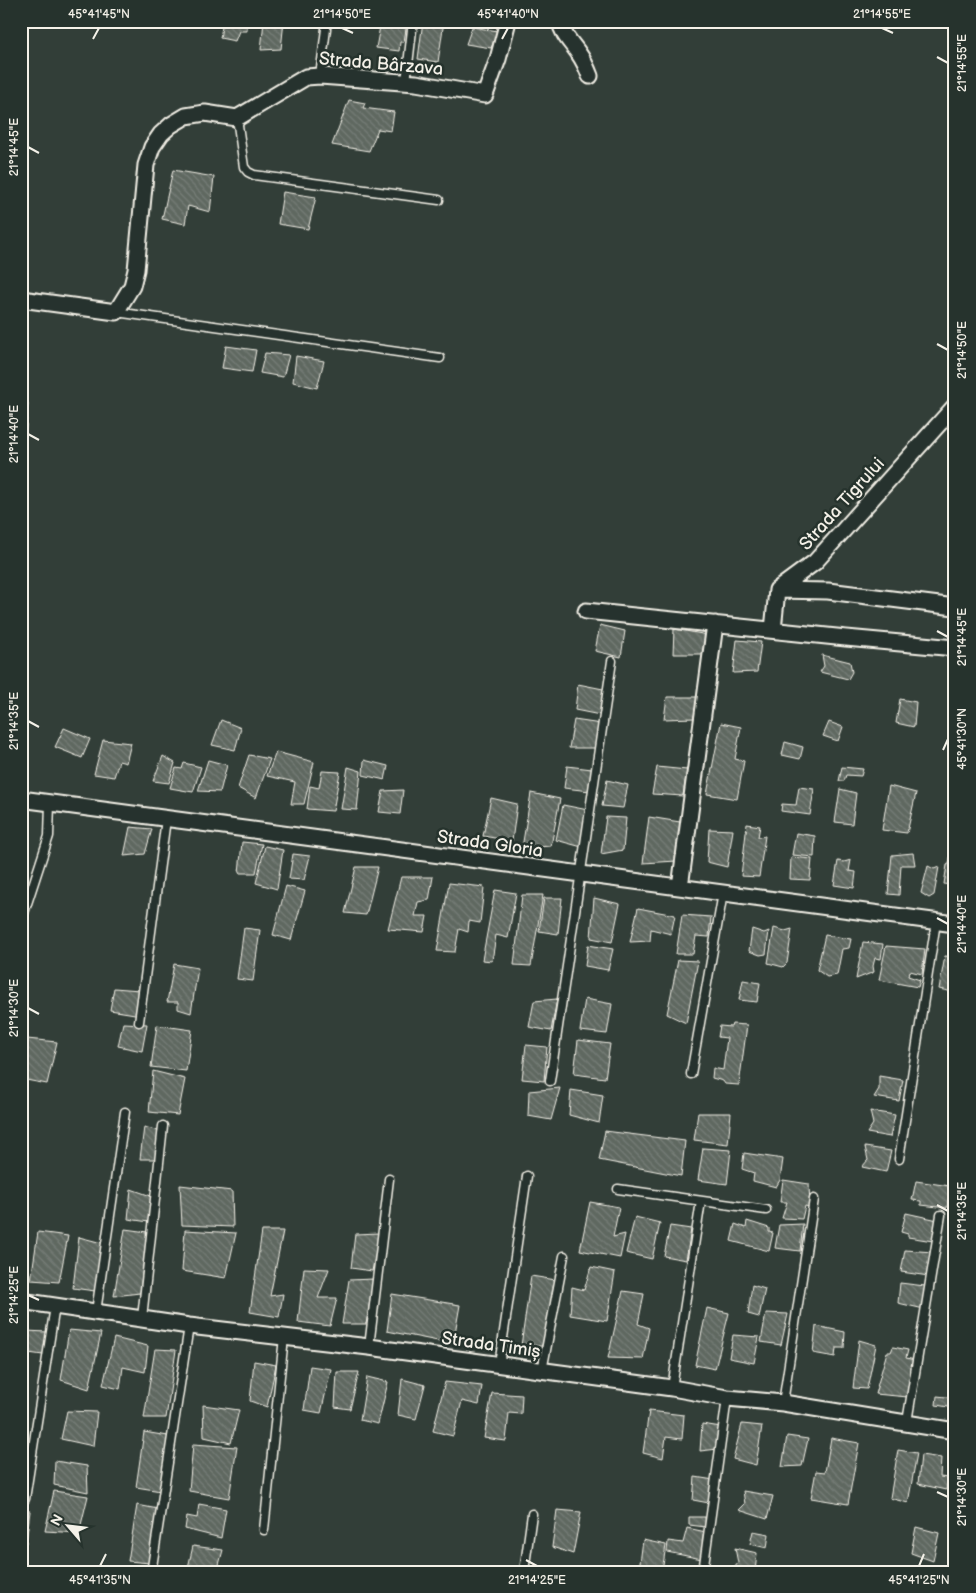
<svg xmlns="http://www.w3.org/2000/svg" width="976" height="1593" font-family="'Balsamiq Sans',sans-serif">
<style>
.building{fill:url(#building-back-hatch);stroke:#f4f1e8}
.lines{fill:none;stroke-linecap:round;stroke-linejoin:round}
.service-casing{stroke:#f4f1e8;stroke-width:11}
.minor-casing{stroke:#f4f1e8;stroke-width:19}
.service{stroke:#26332d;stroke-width:8}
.minor{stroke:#26332d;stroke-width:15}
.ticks{fill:none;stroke:#f4f1e8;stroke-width:2}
.labels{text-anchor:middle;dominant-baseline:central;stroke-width:5;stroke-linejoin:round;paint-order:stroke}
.street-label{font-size:18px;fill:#f4f1e8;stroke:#26332d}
.neatline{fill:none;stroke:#f4f1e8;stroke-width:2}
.ticks-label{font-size:12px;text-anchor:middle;fill:#f4f1e8}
</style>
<defs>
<pattern id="building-back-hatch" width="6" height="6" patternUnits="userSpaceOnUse" patternTransform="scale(1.25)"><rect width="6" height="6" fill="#5f6861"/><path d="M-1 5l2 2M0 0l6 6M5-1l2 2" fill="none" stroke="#777e78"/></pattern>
</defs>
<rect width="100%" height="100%" fill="#323e38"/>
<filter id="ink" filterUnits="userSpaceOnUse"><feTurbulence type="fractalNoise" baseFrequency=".02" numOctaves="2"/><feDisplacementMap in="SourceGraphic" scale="10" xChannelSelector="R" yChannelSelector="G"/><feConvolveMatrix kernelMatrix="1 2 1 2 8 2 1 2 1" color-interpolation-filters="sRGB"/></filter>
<g filter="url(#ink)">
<!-- building -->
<path class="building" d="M223 21H247V31H239L235 41 220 38Z
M264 21H284L281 49 261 50Z
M381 21 407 22 404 42H400L399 51 376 48Z
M423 21H444L438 62 418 59Z
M472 27 498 31 491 48 466 44Z
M349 100 365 103 363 108 394 112 391 131 378 129 369 151 332 145Z
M173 170 214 177 210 212 188 206 185 224 162 219Z
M283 192 316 197 308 229 278 224Z
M226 346 256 350 252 372 222 368Z
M265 353 289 355 283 377 260 373Z
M296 356 324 361 317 388 293 382Z
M21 403H28L25 440H21Z
M600 625 625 631 621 657 595 651Z
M674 629 708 635 703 654H673Z
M737 640 761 642 757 672 733 673Z
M822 655 850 662 852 672 848 679 820 672 824 666Z
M578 684 603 689 600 715 575 710Z
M667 697H697L694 718 664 719Z
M900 699 916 702 914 727 896 723Z
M221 720 241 728 235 750 212 745Z
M574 720 601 724 596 748H569Z
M829 722 843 727 838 741 823 736Z
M721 723 741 727 735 759 744 761 737 799 707 794Z
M64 728 90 739 82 758 55 747Z
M103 740 131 743 126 763 119 761 114 777 94 774Z
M785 742 803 747 800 759 782 755Z
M276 752 314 762 304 804H291L295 782 267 776Z
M249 755 270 759 256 798 238 788Z
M163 756 175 763 169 783 153 781Z
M208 760 227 765 220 792 198 791Z
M364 760 388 766 385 780 363 775Z
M184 763 201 767 193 792 170 788 176 768 182 769Z
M567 766 592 769 590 791 564 788Z
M348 767 361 771 357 810 341 809Z
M657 767 687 770 683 796 652 794Z
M842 767 863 769 861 776 846 775 844 781H839Z
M322 771 340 772 333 811 307 809 310 786 319 788Z
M607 780 628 785 623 808 602 806Z
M889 786 916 793 907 833 882 830Z
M799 787 814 789 810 815 781 811 782 804 796 805Z
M840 789 856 793 852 824 835 822Z
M403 790 400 814 379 812 383 791Z
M531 793 560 799 551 846 522 848Z
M491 798 517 804 512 841 483 836Z
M563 805 588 810 582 847 556 840Z
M606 817 626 818 623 850 601 854Z
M649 817 680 822 677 861 643 863Z
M747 824 760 826 758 837 765 836 759 877 741 876Z
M130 827 152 829 145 854 124 856Z
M709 829 733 830 727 867 707 862Z
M796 833 815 836 814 857 792 855Z
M954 834H955V886L944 884 947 865 949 864Z
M242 842 262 844 256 873H239Z
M265 846 283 850 277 889 256 883Z
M913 853 915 865H901L899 895 888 894 892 855Z
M293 854 310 856 304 880 289 879Z
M791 857 812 859 810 880 790 879Z
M851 860 849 871 856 872 854 888 834 885 838 861 844 862Z
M928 866 934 869 939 867 934 895 929 898 921 893Z
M356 867H378L366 915 345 913Z
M401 877H433L429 900 418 902 415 916H427L424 932 388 929Z
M449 883 484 887 480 923 469 921 468 932 459 929 455 952 437 951Z
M286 886 305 891 291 940 273 935Z
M495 890 516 893 508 938 496 935 492 961 482 960Z
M522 895H543L531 966 514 965Z
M544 898H562L558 934 539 931Z
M594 898 620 904 612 942 591 938Z
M638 908 675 915 671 934 651 929 650 941 630 942Z
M682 915 711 917 709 937 696 936 693 954H676Z
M244 928 260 930 253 981 237 979Z
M774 928 785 931 792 929 787 963 783 967 768 963Z
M752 929 764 933 769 931 766 954 760 955 749 951Z
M825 935 851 939 849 948 842 949 837 975 827 977 817 970Z
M863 942 883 944 881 959 875 958 873 966 874 972 856 979Z
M588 945 613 949 608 970 585 966Z
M886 946 925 949 922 974 910 971 908 976 920 980 918 987 879 980Z
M945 956 955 957V987L953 992 939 989Z
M678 960 698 961 686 1023 667 1014Z
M174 964 198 968 191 1013 178 1009V1002H167Z
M743 980 760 983 757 1002 739 1000Z
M114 988 140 990 135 1014 110 1010Z
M557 999 551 1031 529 1027 534 1001Z
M585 999 612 1004 607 1034 580 1031Z
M123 1023 147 1024 142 1051 118 1046Z
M732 1024 747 1025 739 1085 725 1084 723 1081 712 1078 713 1068 723 1070 727 1038 718 1037 720 1026 731 1027Z
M157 1025 192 1030 186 1071 151 1067Z
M27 1039 57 1042 47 1084 21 1079V1063Z
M578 1040 610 1044 605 1078 574 1074Z
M526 1045 547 1047 544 1081 522 1079Z
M153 1071 185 1079 178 1115 149 1112Z
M879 1076 903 1080 899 1101 874 1097 879 1089Z
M560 1088 551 1120 528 1116 529 1091Z
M571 1090 603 1095 599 1123 569 1115Z
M870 1111 895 1115 890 1137 867 1133 873 1124Z
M698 1113H731L728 1144 694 1140Z
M144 1127 159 1131 156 1159H140Z
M605 1131 685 1141 681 1176 599 1160Z
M865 1147 891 1151 886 1172 862 1167 868 1160Z
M703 1148 731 1150 727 1184 698 1180Z
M744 1153 783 1159 780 1180 776 1187 753 1181 754 1173 742 1169Z
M783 1180 809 1184 810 1207 805 1206 802 1219 782 1218 787 1202H780Z
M916 1181 950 1186 947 1208 921 1205V1201L912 1200Z
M180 1185 232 1191 233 1227 182 1225Z
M131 1189 151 1196 149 1222 128 1219Z
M590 1202 619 1207 613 1237 625 1234 620 1258 580 1250Z
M906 1213 938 1220 933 1241 908 1237V1234L901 1232Z
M635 1217 660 1223 652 1259 626 1253Z
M747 1221 769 1228V1232L773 1233 769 1251 731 1241 735 1224 746 1228Z
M803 1224 800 1251 775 1248 779 1225Z
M670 1226 691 1229 686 1260 664 1256Z
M125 1229 147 1232 140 1293 114 1296Z
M185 1230 236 1233 226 1278 182 1271Z
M262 1231H283L270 1296 283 1294 279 1317 250 1312Z
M38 1232 68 1236 59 1282 31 1280Z
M380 1233 372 1271 351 1268 355 1234Z
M79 1237 102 1243 95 1291 73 1288Z
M905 1250 933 1252 929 1276 901 1272Z
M591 1267 615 1272 607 1321 570 1315 572 1287 584 1290Z
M304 1268 329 1269 318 1298H337L330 1326 298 1322Z
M531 1276 556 1280 542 1346H521Z
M374 1279 366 1324H342L349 1280Z
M900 1283 925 1286 924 1309 898 1303Z
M752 1285 765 1289 759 1317 748 1314Z
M623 1291 644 1294 638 1324 649 1328 643 1359 608 1358Z
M392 1294 460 1305 453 1344 387 1331Z
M707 1308 729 1313 715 1369 695 1365Z
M766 1313 788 1314 781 1345 761 1342Z
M816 1326 845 1332 844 1348H836L835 1357 813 1353Z
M69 1330 101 1333 89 1389 61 1380Z
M26 1331 47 1332 43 1355 21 1352Z
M733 1335 759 1337 754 1363 729 1358Z
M114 1338 148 1346 145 1372 123 1367 120 1389 103 1385Z
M859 1340 876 1345 867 1389 853 1388Z
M893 1347 908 1350 906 1358 915 1360 908 1397 875 1394 887 1352H891Z
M155 1349 176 1350 166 1418H144Z
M254 1361 276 1365 267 1407 250 1401Z
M310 1366 331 1369 321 1413 304 1410Z
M337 1372H359L350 1409 335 1407Z
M367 1377 388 1382 378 1424 360 1420Z
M402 1379 425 1385 416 1419 398 1415Z
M445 1382 482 1386 479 1405 462 1401 453 1436 433 1431Z
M492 1393 522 1395 521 1414 509 1413 506 1441 484 1438Z
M937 1396 955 1398V1408L936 1405Z
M203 1405 239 1410 231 1443 204 1437Z
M67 1411 97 1412 93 1446 61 1439Z
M649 1411 684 1415 682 1439 666 1437 663 1458 643 1453Z
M702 1424 721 1427 718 1449 700 1451Z
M742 1424 762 1426 756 1465 733 1459Z
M144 1432 168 1436 161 1491 136 1487Z
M787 1436 808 1439 802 1466 782 1467Z
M831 1438 859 1443 848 1504 811 1498 816 1471 825 1472Z
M21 1440 29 1443 24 1479H21Z
M193 1444 237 1447 229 1498 189 1491Z
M898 1450 917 1453 908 1503 890 1498Z
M921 1455 941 1458 940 1477 948 1478 946 1490 918 1484Z
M55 1461 87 1466 88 1492 54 1485Z
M695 1477 714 1480 709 1503 693 1500Z
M54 1491 88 1496 79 1533 45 1531Z
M743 1491 773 1496 767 1519 739 1510 745 1504Z
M199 1504 226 1509 221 1538 185 1529 187 1516 197 1518Z
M137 1505 158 1509 150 1563 128 1561Z
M21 1508 30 1511 26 1543H21Z
M557 1510 581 1512 573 1554 552 1547Z
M689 1517H705L706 1527 689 1525Z
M916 1527 939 1533 933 1561 911 1553Z
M687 1528 706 1532 702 1559 667 1552 668 1541 683 1543Z
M753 1531 769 1534 767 1548 750 1544Z
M643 1540 666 1545 662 1572 639 1571Z
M193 1546 223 1550 217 1572H187Z
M735 1548 757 1553 755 1572H731L738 1563Z"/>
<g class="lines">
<!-- service casing -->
<g class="service-casing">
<path id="service" d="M320 76 327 21
M406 82 413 21
M237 118 244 167 248 172 254 175 439 200
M116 312 440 358
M21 922 49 836 50 803
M139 1022 166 819
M691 1074 723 893
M550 1081 612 661
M899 1159 936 922
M618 1189 766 1210
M96 1312 125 1112
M142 1318 163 1126
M369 1347 389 1179
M499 1365 527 1176
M542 1371 564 1256
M672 1388 701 1201
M783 1403 814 1199
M907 1422 941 1215
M25 1499 55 1306
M264 1530 284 1337
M152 1567 189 1326
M524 1572 532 1514
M703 1572 727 1398"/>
</g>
<!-- minor casing -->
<g class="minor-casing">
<path id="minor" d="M560 21C562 35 572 43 579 54 584 61 587 68 590 76
M21 299 116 312 132 286 136 270 146 165 152 147 161 134 171 125 186 116 205 113 237 118 306 77 320 76 416 83 485 95 498 59 508 21
M777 590 828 591 955 607
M586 611 846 638 955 648
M773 630 777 590 815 562 955 406
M21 799 955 924
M680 887 715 624
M21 1301 189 1326 369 1347 672 1388 727 1398 783 1403 955 1431"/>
</g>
<!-- service -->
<use href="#service" class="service"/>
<!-- minor -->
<use href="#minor" class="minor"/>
</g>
</g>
<!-- ticks -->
<path class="ticks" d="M342 28 353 33M882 28 893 33M93 39 99 28M502 39 508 28M937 57 948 63M28 147 39 153M937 344 948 350M28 434 39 440M937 631 948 637M28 721 39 727M943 750 948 739M937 918 948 924M28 1008 39 1014M937 1205 948 1211M28 1295 39 1300M937 1492 948 1497M526 1560 537 1566M100 1566 106 1554M919 1566 924 1554"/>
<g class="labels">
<!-- street labels -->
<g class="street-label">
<text transform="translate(381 64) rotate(5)">Strada Bârzava</text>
<text transform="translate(842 504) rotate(-48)">Strada Tigrului</text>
<text transform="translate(490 844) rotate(8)">Strada Gloria</text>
<text transform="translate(491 1345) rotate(8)">Strada Timiș</text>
</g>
</g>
<!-- margin -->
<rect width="976" height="1593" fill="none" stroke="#26332d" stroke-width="55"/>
<!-- north arrow -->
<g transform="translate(68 1526) rotate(298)" stroke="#26332d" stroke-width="4" paint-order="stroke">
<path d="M0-4L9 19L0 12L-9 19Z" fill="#f4f1e8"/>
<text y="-8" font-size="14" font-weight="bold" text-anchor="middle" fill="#f4f1e8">N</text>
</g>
<rect x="28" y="28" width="920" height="1538" class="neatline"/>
<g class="ticks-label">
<text x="99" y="18">45°41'45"N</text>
<text x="342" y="18">21°14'50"E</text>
<text x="508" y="18">45°41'40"N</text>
<text x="882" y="18">21°14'55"E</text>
<text transform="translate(962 63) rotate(-90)" y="4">21°14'55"E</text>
<text transform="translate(14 147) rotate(-90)" y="4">21°14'45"E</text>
<text transform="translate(962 350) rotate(-90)" y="4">21°14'50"E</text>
<text transform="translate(14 434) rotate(-90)" y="4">21°14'40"E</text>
<text transform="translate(962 637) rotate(-90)" y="4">21°14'45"E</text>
<text transform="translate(14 721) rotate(-90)" y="4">21°14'35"E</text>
<text transform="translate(962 739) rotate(-90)" y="4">45°41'30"N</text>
<text transform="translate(962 924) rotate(-90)" y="4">21°14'40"E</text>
<text transform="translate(14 1008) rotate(-90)" y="4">21°14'30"E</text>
<text transform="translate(962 1211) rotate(-90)" y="4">21°14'35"E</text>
<text transform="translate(14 1295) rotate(-90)" y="4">21°14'25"E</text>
<text transform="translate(962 1497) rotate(-90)" y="4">21°14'30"E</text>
<text x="100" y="1584">45°41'35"N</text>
<text x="537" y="1584">21°14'25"E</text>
<text x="919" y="1584">45°41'25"N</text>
</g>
</svg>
